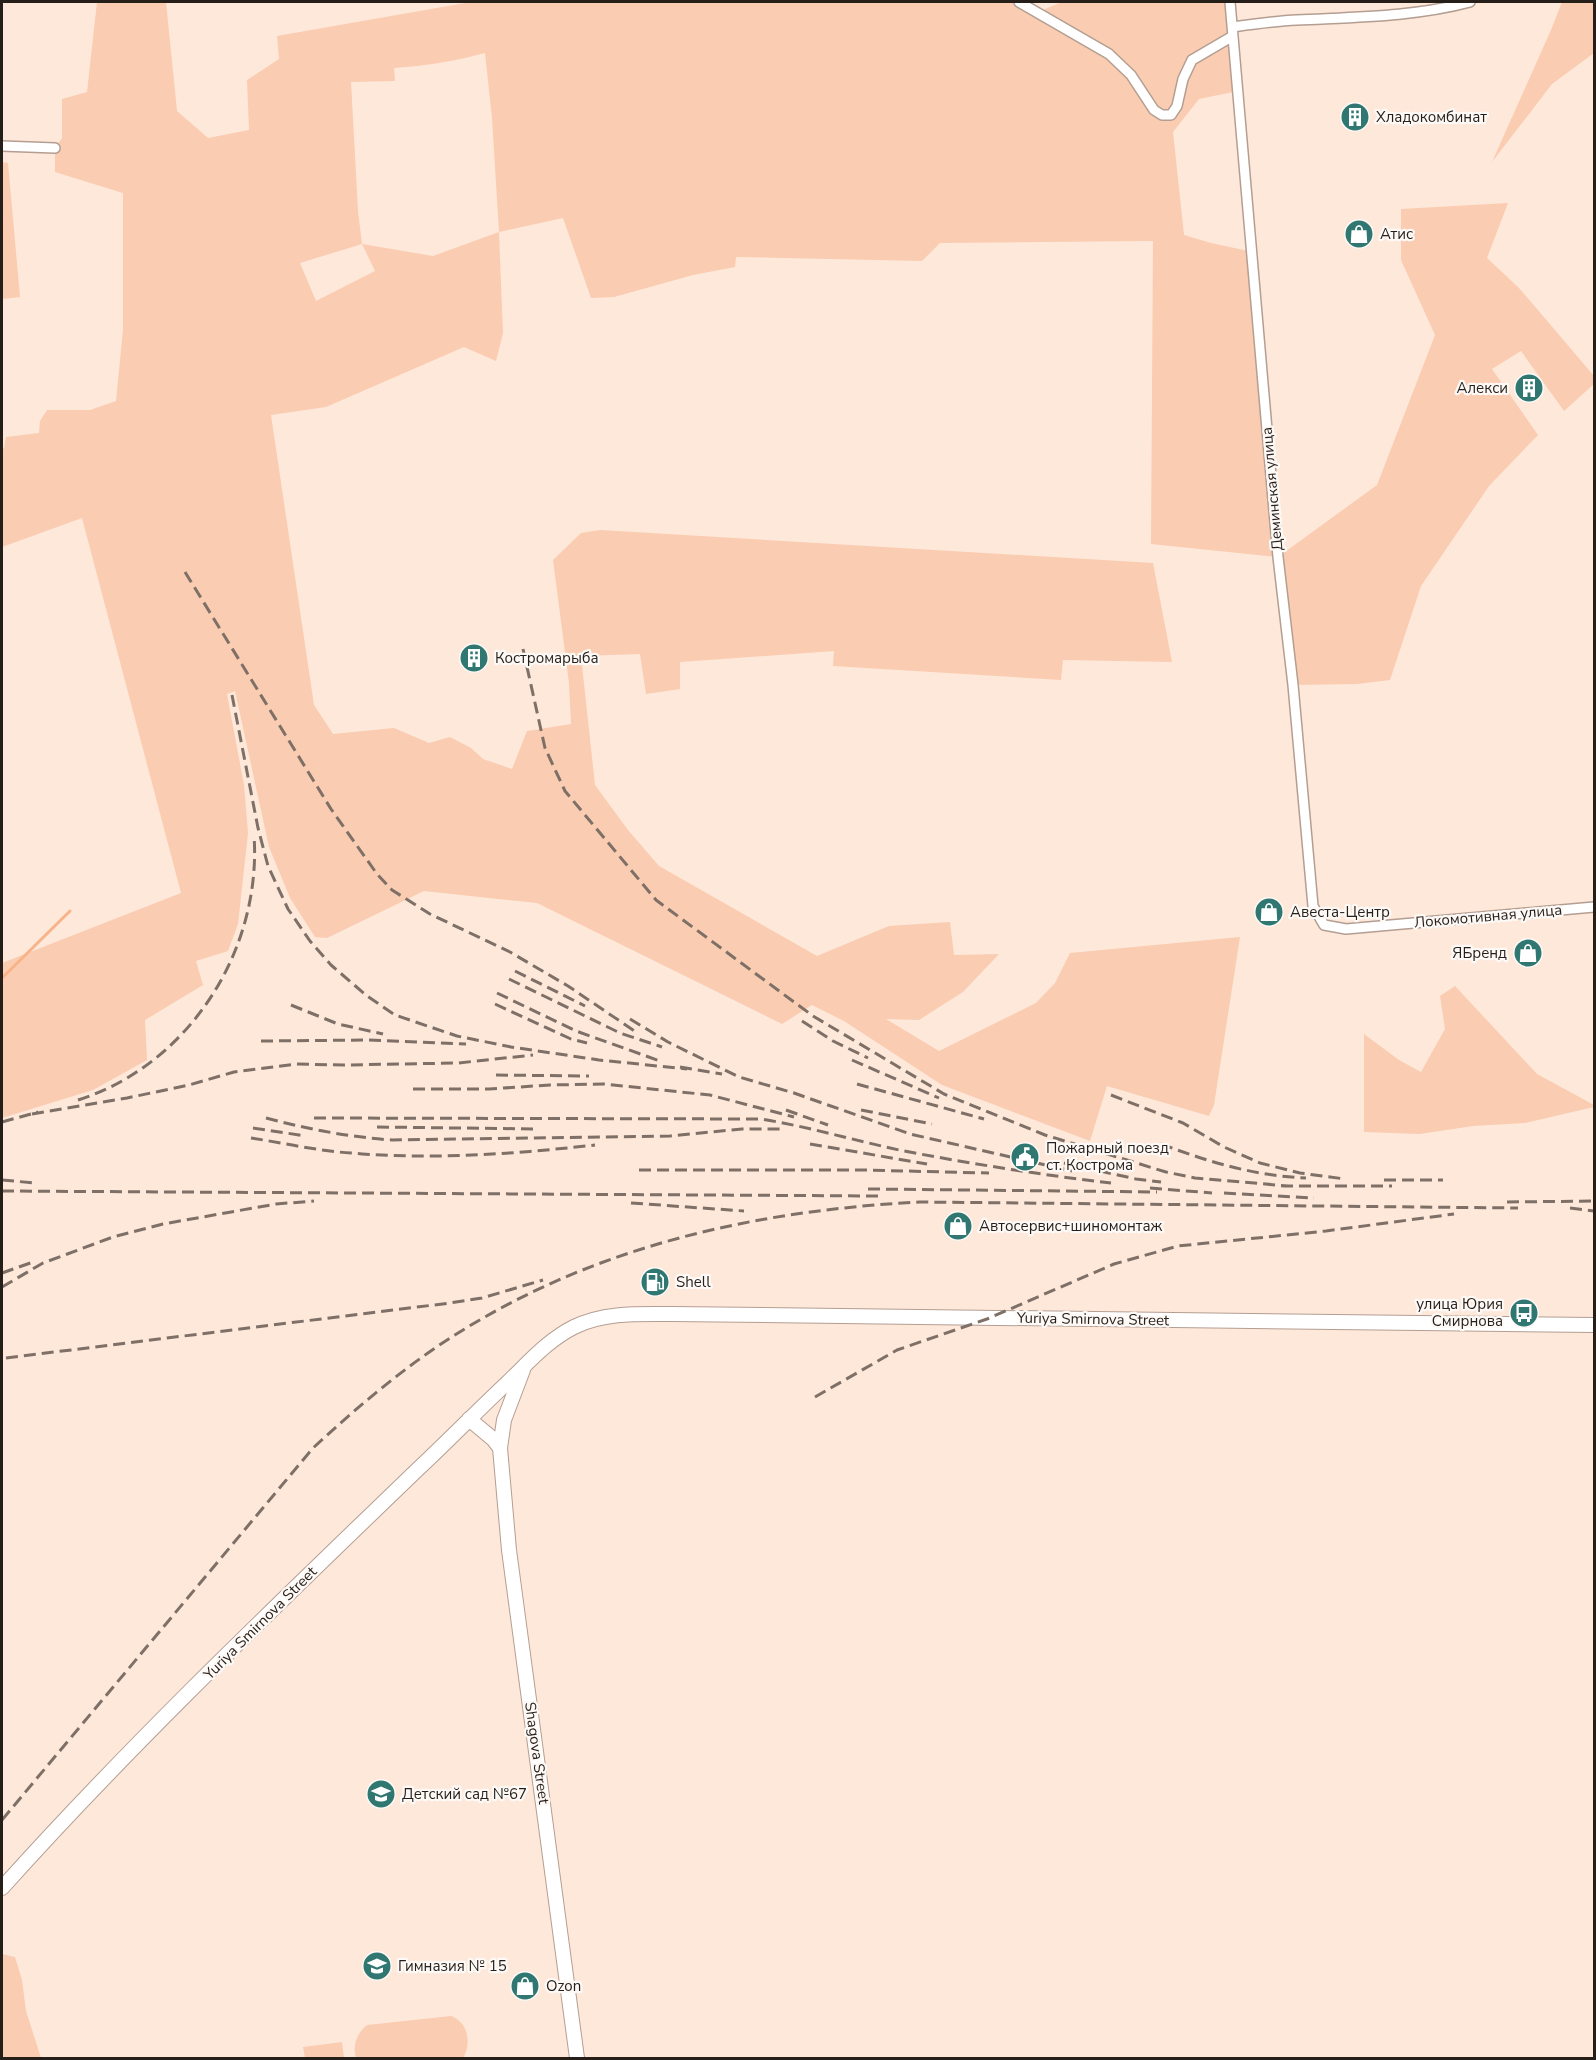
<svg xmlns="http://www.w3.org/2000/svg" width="1596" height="2060" font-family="'Nunito Sans',sans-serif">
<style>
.green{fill:#faccb1;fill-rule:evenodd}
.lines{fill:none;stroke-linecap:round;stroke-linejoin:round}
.stream{stroke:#f9b388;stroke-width:3}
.street-casing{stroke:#b49e92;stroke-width:12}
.secondary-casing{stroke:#b49e92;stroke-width:16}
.street{stroke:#fff;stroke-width:9}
.secondary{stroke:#fff;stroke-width:14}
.rail{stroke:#7e7067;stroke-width:3;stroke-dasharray:12 6;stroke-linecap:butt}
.labels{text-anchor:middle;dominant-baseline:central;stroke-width:4.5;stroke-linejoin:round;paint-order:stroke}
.poi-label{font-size:15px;fill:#261e19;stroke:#fdf9f6;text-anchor:start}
.street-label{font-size:15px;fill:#261e19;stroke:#fdf9f6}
</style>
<rect width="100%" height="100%" fill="#fee8da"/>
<!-- green -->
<path class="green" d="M97 2H166L177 111 208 138 249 130 247 80 279 59 277 36 471 2H1019L1038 12 1062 2H1230L1238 91 1199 99 1173 132 1184 235 1211 243 1253 252 1278 557 1377 485 1435 335 1401 260V209L1508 203 1487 258 1519 288 1594 376V384L1564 411 1521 351 1492 369 1538 435 1489 486 1421 586 1390 680 1357 684 1293 685 1278 557 1151 544 1153 241 940 243 922 261 736 257 735 267 693 275 614 297 591 298 563 218 499 232 503 333 496 361 464 347 326 407 271 415 314 705 333 734 394 728 429 743 450 737 471 748 483 759 512 769 527 731 571 724 569 683 553 560 581 533 600 530 1153 563 1172 662 1063 660 1061 680 833 666 834 651 680 662V689L646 694 640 654 581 656 595 785 628 830 659 866 817 956 889 926 950 922 954 955 999 954 963 992 919 1020 886 1019 939 1051 1036 1003 1055 983 1070 953 1240 937 1214 1105 1209 1116 1107 1086 1090 1141 942 1085 844 1021 812 1005 782 1024 537 903 424 891 327 938 315 937 290 898 269 847 235 691 227 694 244 785 248 833 238 924 228 951 196 961 203 985 145 1020 147 1060 93 1090 2 1118V963L181 893 82 518 2 547V449L4 448 6 437 39 433 40 421 47 410H90L116 401 123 330V193L55 172V148L62 138V99L87 92ZM485 53 492 118 499 232 433 256 362 244 358 211 351 82 395 81 394 68C425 66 456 61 485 53ZM362 244 375 271 316 301 300 263Z
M1562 2H1594V53L1552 84 1492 162 1551 30Z
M2 162 8 163 20 297 2 299Z
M1455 986 1537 1074 1594 1105V1107L1525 1123 1473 1126 1420 1134 1364 1132V1034L1399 1060 1421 1072 1445 1029 1440 996Z
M2 1954 15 1957 22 1980 26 2011 41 2058H2Z
M451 2016C468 2022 472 2043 463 2058H356C352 2046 357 2033 367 2025Z
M342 2042 344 2058H305L303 2047Z"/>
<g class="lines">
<!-- stream -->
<path class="stream" d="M2 978 70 911"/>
<!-- street casing -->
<g class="street-casing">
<path id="street" d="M1019 2 1109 54 1131 75 1154 110 1162 115H1171L1177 106 1183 79 1192 60 1233 36
M1230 2 1278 557 1293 685 1313 906 1324 925 1346 929 1594 907
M1232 27C1254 24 1275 21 1297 20 1354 17 1414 17 1470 2
M2 146 55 148"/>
</g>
<!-- secondary casing -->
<g class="secondary-casing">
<path id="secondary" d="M523 1370 504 1420 500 1448 509 1550 577 2058
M469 1419 493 1439 500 1448
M2 1888C133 1742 276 1606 417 1470 448 1441 477 1411 508 1382 529 1362 548 1340 574 1327 604 1312 640 1314 672 1314L1594 1325"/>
</g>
<!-- street -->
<use href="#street" class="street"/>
<!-- secondary -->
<use href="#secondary" class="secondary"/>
<!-- rail -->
<path class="rail" d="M185 572 331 809 377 874 392 890 430 914 510 952 568 986 636 1032
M523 649 545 748 565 791 656 900 813 1016 944 1094 1045 1135 1166 1172 1195 1178 1288 1186
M232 695 258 828 268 866 288 909 310 941 331 965 367 996 395 1015 457 1036 511 1047 599 1060 687 1069
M515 971 585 1006
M509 979 620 1033 662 1047
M497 993 576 1031 660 1061
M495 1004 571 1039 587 1043
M291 1005 338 1024 383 1034
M630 1019 668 1042 739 1077 794 1093 910 1134 1072 1171
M802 1021 833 1041 868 1058
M261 1041 368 1040 466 1044
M852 1060 939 1098
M680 1067 722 1074
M496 1075 589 1076
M857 1084 984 1119
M413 1089H489L550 1085 604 1084 710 1095 794 1117
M1111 1095 1183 1123 1224 1147 1260 1163 1300 1173 1345 1179
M78 1100C189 1065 262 950 254 835
M786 1110 828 1125
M861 1110 932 1124
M32 1114 127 1098 189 1085 234 1072 296 1064 344 1065 458 1063 533 1055
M266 1118C308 1129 348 1137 392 1140L670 1136 742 1129H782
M314 1118 761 1119C810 1127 856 1141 904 1151 973 1164 1042 1175 1111 1183
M2 1122 38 1112
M377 1127 539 1129
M253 1128 306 1136
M251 1138C284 1143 318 1151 351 1153 432 1160 514 1154 595 1145
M810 1144 927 1164
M1161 1144C1209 1162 1255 1176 1306 1178
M1064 1163 1136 1179 1161 1182
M639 1170H863L989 1173
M2 1180 35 1183
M1384 1180H1443
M1281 1186H1392
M1150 1188 1212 1193
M868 1189 1157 1192
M2 1191 880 1196
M1224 1193 1314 1198
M1507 1202 1594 1201
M631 1203 744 1211
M1570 1208 1594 1211
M2 1273 33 1262
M2 1287 43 1263 113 1237 163 1224 276 1204 314 1201
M6 1358 450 1303 482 1298 543 1280
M815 1397 897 1350 987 1319 1114 1264 1178 1246 1326 1231 1454 1214
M2 1820 313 1448C364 1401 417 1356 478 1321 613 1242 764 1210 920 1202L1518 1208"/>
</g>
<!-- icons -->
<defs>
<g id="building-disc" transform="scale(1.5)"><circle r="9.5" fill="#307771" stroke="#fdf9f6"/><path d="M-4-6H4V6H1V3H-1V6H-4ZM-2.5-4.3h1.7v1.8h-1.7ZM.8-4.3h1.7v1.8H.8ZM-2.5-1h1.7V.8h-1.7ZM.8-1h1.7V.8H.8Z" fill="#fff"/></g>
<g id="shop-disc" transform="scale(1.5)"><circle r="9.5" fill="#307771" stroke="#fdf9f6"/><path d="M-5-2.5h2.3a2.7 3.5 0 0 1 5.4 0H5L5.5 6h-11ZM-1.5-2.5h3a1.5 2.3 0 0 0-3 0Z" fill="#fff"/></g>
<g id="civic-disc" transform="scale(1.5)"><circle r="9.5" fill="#307771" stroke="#fdf9f6"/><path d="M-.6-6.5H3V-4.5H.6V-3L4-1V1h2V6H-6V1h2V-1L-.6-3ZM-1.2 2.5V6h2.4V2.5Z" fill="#fff"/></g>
<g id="fuel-disc" transform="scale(1.5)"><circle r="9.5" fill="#307771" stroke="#fdf9f6"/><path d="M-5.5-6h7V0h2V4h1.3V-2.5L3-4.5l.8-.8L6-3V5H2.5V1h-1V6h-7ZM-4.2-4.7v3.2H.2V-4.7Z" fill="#fff"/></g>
<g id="bus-disc" transform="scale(1.5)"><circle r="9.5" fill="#307771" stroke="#fdf9f6"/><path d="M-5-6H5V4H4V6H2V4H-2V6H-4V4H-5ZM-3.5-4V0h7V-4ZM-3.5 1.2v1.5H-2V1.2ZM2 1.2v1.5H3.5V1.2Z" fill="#fff"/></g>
<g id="school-disc" transform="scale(1.5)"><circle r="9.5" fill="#307771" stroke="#fdf9f6"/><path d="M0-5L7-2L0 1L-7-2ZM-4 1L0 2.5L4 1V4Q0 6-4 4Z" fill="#fff"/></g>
</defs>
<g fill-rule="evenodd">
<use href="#building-disc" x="1355" y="117"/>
<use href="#shop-disc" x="1359" y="234"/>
<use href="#building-disc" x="1529" y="388"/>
<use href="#building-disc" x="474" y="658"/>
<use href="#shop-disc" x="1269" y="912"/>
<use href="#shop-disc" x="1528" y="953"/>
<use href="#civic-disc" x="1025" y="1157"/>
<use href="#shop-disc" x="958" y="1226"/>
<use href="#fuel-disc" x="655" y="1282"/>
<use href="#bus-disc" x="1524" y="1313"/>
<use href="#school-disc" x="381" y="1794"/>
<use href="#school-disc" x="377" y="1966"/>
<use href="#shop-disc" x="525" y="1986"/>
</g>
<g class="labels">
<!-- poi labels -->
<g class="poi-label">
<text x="1376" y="117">Хладокомбинат</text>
<text x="1380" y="234">Атис</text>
<text x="1508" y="388" text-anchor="end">Алекси</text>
<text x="495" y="658">Костромарыба</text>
<text x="1290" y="912">Авеста-Центр</text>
<text x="1507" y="953" text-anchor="end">ЯБренд</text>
<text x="1046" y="1148">Пожарный поезд<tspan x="1046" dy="17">ст. Кострома</tspan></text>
<text x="979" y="1226">Автосервис+шиномонтаж</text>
<text x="676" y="1282">Shell</text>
<text x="1503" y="1304" text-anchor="end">улица Юрия<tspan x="1503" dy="17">Смирнова</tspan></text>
<text x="402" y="1794">Детский сад №67</text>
<text x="398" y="1966">Гимназия № 15</text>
<text x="546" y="1986">Ozon</text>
</g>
<!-- street labels -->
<g class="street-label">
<text transform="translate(1272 489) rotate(-95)">Деминская улица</text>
<text transform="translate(1488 916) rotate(-5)">Локомотивная улица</text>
<text transform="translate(1093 1319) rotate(1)">Yuriya Smirnova Street</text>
<text transform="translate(260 1623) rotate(-45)">Yuriya Smirnova Street</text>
<text transform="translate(537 1753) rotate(82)">Shagova Street</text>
</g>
</g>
<!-- border -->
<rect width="1596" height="2060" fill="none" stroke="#261e19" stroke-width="6"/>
</svg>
